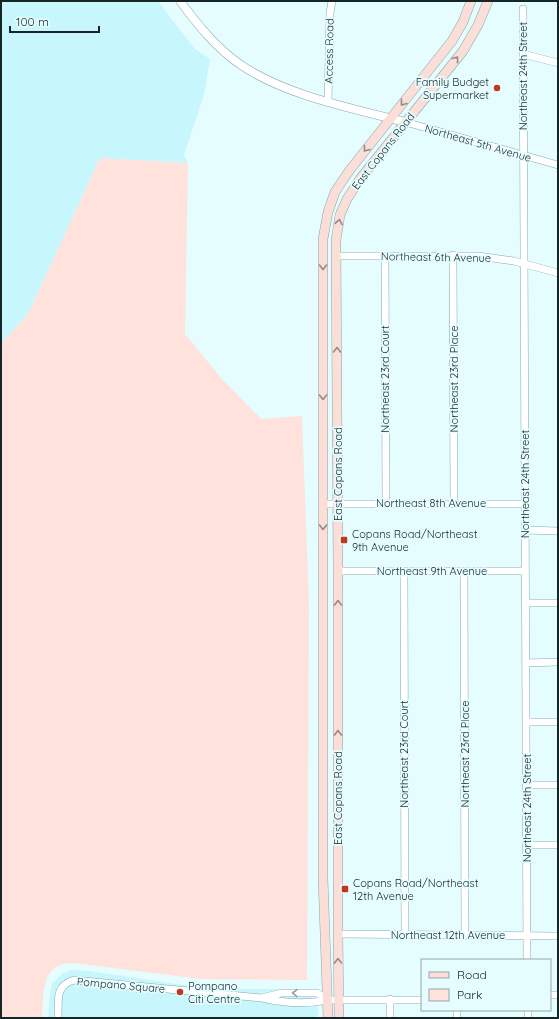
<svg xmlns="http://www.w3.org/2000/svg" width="559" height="1019" font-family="Quicksand,sans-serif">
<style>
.built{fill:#c7f7fc}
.green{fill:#ffe2dc}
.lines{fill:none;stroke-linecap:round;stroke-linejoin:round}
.minor-casing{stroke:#85a9ac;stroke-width:8}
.tertiary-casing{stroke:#85a9ac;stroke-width:9}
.secondary-casing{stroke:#85a9ac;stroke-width:10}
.minor{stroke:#fff;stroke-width:7}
.tertiary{stroke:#fff;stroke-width:8}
.secondary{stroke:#faded7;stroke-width:9}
.oneway{stroke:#938b87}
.oneway2{stroke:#969d9d}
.poi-dot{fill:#c2371c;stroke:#e6fdff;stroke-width:1.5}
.labels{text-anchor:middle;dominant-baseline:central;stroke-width:3.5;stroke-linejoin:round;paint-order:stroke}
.street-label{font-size:11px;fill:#162526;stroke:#e6fdff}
.poi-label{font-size:11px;fill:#162526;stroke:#e6fdff;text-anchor:start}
</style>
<rect width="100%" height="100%" fill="#e6fdff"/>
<!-- built -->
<path class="built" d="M1 1H158L194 48 210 59 204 95 184 155 188 163 100 158 28 314 1 344Z
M71 970 89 971 183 985 243 989H308L318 1008V1018H48L50 994 52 983 62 974Z"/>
<!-- green -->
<path class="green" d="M100 158 188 163 185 334 221 378 261 419 302 416 309 604 307 980 200 979 74 963C40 963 44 993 42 1018H1V344L28 314Z"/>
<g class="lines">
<!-- minor casing -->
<g class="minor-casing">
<path id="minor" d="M523 9 527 960
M523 54 558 63
M328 101 330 13 332 1
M405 122 558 165
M453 255 454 503
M337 256H478L514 261 558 273
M385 256 386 503
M323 504H525
M525 530 558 531
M338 571H525
M404 572 405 935
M464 572 465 936
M526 603H558
M526 663 558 662
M526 722H558
M527 785H558
M527 845H558
M338 934 558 936
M550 995H558
M262 998 281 993H317L328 1000
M390 999V1018
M457 1010V1018
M528 1010V1018
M58 1018C59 1001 54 986 74 980L262 998C283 1003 308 1004 328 1000H422"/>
</g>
<!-- tertiary casing -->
<g class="tertiary-casing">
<path id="tertiary" d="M180 1C198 25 216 48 241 65 287 96 352 108 405 122"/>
</g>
<!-- secondary casing -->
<g class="secondary-casing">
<path id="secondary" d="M328 1018 323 878V239L328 212 335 192 349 171 452 41 463 22 471 1
M339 1018 338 934V571L336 240 340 215 347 199 360 179 463 51 478 25 488 1"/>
</g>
<!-- minor -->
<use href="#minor" class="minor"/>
<!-- tertiary -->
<use href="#tertiary" class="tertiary"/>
<!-- secondary -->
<use href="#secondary" class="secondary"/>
</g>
<!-- one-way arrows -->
<defs><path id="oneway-chevron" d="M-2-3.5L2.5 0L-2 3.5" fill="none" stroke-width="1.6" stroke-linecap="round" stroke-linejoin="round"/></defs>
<g class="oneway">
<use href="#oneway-chevron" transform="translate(456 59) rotate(-52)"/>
<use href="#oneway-chevron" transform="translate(403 103) rotate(128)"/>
<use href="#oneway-chevron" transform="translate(366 149) rotate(128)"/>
<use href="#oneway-chevron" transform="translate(339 222) rotate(-81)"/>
<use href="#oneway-chevron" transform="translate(323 267) rotate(90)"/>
<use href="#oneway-chevron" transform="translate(337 350) rotate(-90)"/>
<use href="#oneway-chevron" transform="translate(323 397) rotate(90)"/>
<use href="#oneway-chevron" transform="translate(323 527) rotate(90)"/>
<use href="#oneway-chevron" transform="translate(338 603) rotate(-90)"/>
<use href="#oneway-chevron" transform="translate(338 733) rotate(-90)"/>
<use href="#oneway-chevron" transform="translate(338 961) rotate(-91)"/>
</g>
<use class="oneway2" href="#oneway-chevron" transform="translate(295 993) rotate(-179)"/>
<!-- markers -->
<g class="poi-dot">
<circle cx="497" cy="88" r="4"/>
<rect x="340" y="536" width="8" height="8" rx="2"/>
<rect x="341" y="885" width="8" height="8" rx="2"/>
<circle cx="180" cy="992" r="4"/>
</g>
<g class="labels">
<!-- street labels -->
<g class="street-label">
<text transform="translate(329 51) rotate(-89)">Access Road</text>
<text transform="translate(523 76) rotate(-90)">Northeast 24th Street</text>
<text transform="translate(478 143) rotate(16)">Northeast 5th Avenue</text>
<text transform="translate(383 151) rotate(-52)">East Copans Road</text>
<text transform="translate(436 257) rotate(1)">Northeast 6th Avenue</text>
<text transform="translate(385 379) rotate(-90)">Northeast 23rd Court</text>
<text transform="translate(454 379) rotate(-90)">Northeast 23rd Place</text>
<text transform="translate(338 474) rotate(-90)">East Copans Road</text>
<text transform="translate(525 484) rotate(-90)">Northeast 24th Street</text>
<text x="431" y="503">Northeast 8th Avenue</text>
<text x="432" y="571">Northeast 9th Avenue</text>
<text transform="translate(404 754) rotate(-90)">Northeast 23rd Court</text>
<text transform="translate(465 754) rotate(-90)">Northeast 23rd Place</text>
<text transform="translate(338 798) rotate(-90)">East Copans Road</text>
<text transform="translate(527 808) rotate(-90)">Northeast 24th Street</text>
<text x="448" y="935">Northeast 12th Avenue</text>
<text transform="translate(121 985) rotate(5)">Pompano Square</text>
</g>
<!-- poi labels -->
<g class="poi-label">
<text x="489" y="82" text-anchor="end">Family Budget<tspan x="489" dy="13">Supermarket</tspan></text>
<text x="352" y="534">Copans Road/Northeast<tspan x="352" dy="13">9th Avenue</tspan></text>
<text x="353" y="883">Copans Road/Northeast<tspan x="353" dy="13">12th Avenue</tspan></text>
<text x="188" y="986">Pompano<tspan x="188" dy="13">Citi Centre</tspan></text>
</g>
</g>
<!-- border -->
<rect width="559" height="1019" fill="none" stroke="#162526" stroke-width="4"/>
<!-- legend -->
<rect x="421" y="959" width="130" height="52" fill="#e6fdff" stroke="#93a7a8"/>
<rect x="429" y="972" width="20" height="6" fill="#faded7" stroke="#93a7a8"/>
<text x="457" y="979" font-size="12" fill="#162526">Road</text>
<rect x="429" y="989" width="20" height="12" fill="#ffe2dc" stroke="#93a7a8"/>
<text x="457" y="999" font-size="12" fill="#162526">Park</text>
<!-- scale -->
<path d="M10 26v6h89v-6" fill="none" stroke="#162526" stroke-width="2"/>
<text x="16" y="26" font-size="12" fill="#162526" stroke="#e6fdff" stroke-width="3" paint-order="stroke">100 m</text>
</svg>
